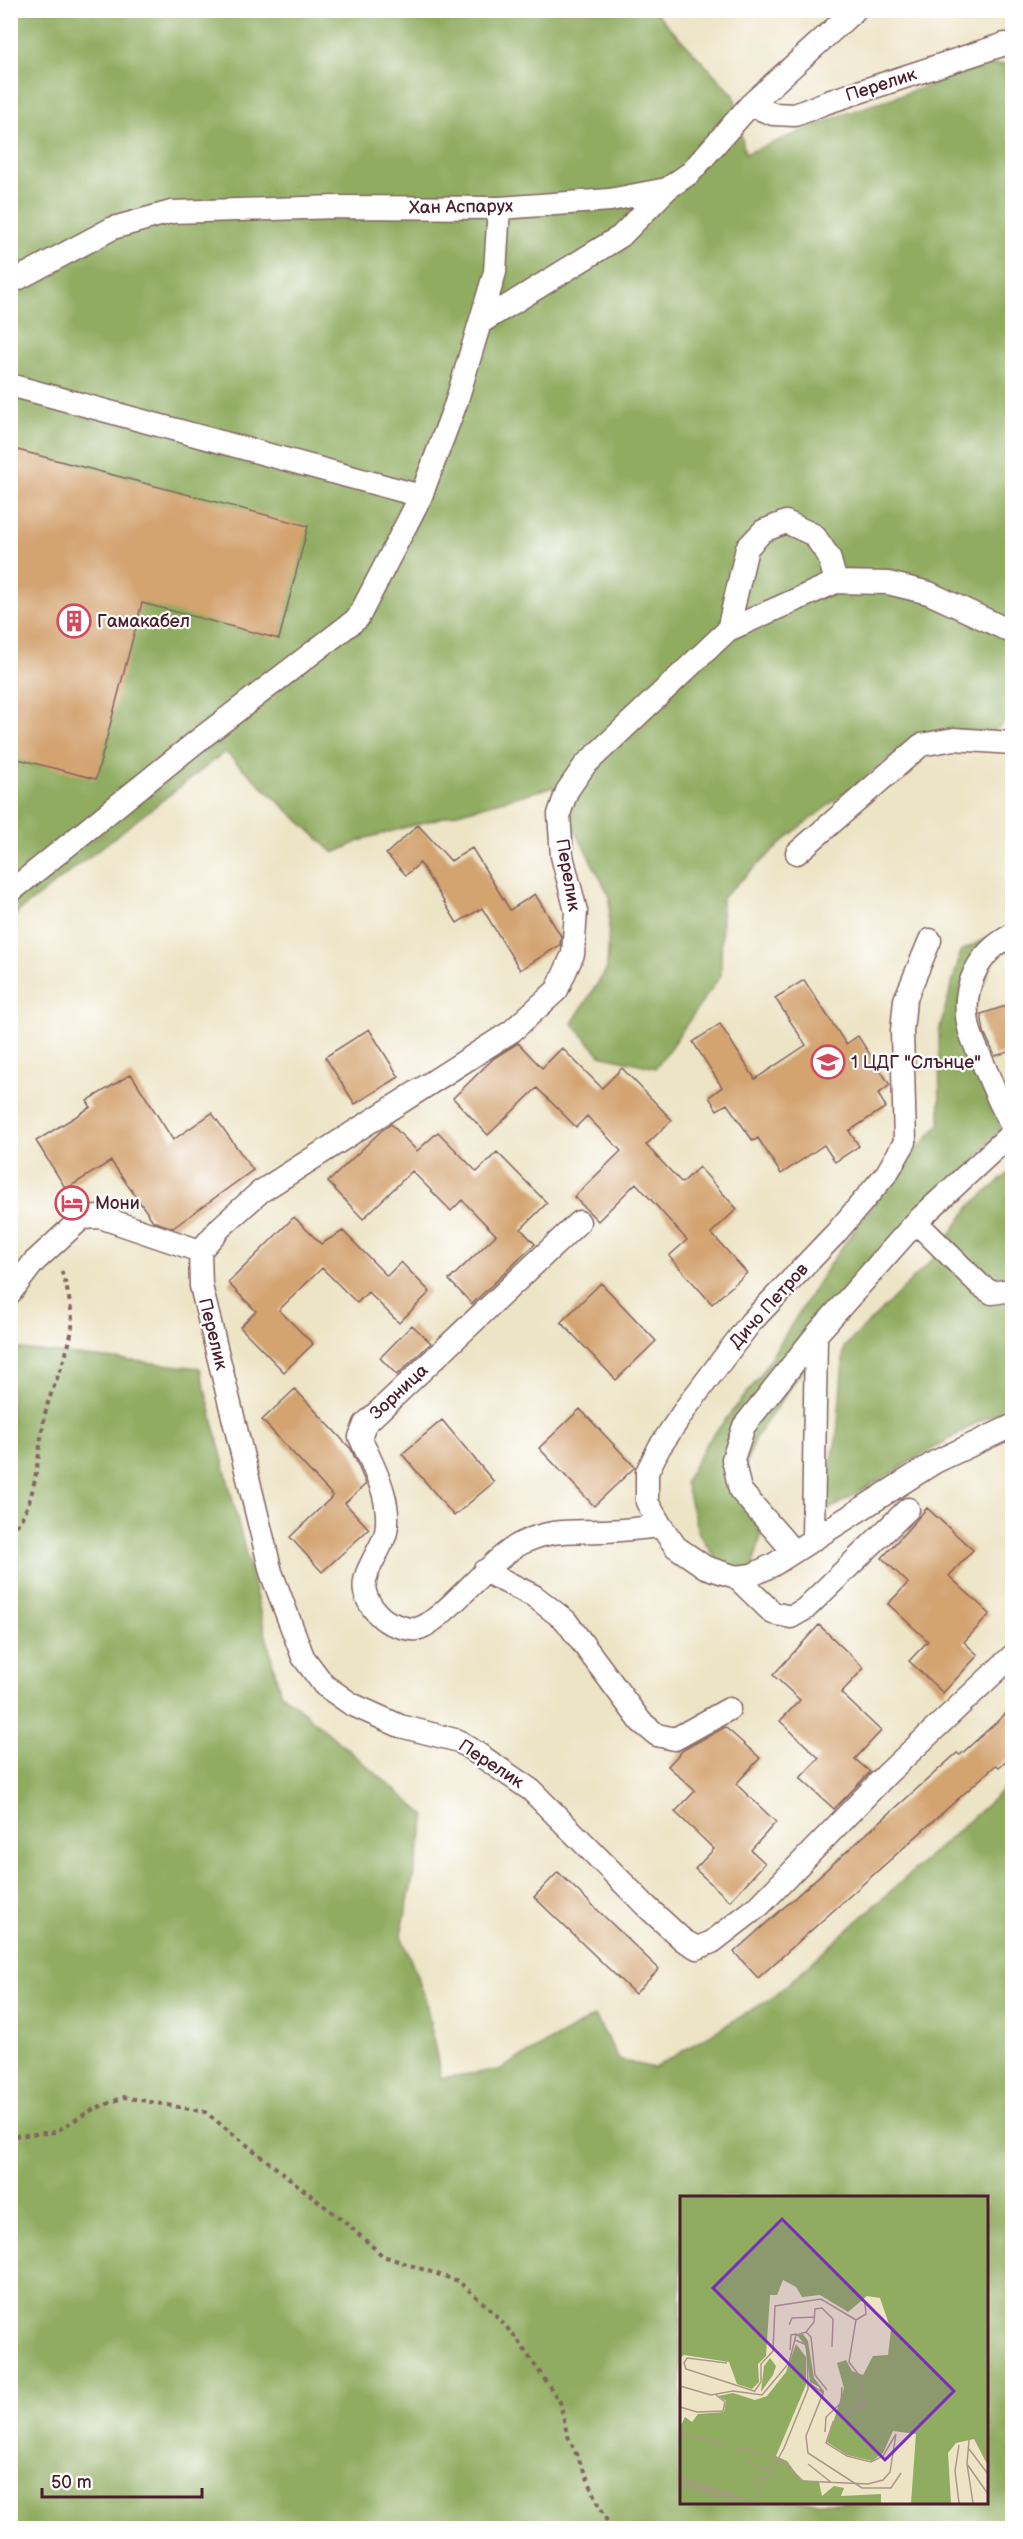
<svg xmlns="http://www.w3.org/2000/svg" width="1023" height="2539" font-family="'Balsamiq Sans',sans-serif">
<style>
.forest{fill:#90ac60;stroke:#6d6646;stroke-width:1.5;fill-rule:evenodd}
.building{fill:#d3a36f}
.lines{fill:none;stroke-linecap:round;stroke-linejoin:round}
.minor-casing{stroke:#836461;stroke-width:25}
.path{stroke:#836461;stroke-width:4;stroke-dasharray:4.5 4.5;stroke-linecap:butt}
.minor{stroke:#fff;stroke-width:22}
.labels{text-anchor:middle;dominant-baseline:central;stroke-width:4.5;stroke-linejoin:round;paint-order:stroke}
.street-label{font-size:18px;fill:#4a1f2b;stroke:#fff}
.poi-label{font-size:18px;fill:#4a1f2b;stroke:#fff;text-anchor:start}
.inset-road{fill:none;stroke:#ac9588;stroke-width:1.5}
.view{fill:#7b2cbf;fill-opacity:0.15;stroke:#7b2cbf;stroke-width:3}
.inset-edge{fill:none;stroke:#4a1f2b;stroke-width:3}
</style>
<rect width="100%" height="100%" fill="#fff"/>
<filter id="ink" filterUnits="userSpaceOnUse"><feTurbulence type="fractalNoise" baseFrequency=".0167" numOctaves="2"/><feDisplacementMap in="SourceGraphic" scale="12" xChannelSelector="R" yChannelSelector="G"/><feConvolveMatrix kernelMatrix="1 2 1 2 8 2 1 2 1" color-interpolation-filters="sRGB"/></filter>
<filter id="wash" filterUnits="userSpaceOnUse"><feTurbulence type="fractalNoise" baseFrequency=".008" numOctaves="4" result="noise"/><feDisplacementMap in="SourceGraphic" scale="24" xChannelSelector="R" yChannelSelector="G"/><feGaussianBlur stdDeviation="1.35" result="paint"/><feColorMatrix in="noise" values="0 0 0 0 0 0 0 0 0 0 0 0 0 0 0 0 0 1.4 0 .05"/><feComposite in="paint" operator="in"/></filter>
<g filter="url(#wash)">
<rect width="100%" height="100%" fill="#ede4c6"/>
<!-- forest -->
<path class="forest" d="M10 11H654L734 95 745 154 842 115 988 65 1012 64V717L994 731 923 732 790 835 722 898 721 975 656 1068 600 1055 572 1023 607 969 610 897 552 787 367 838 334 853 225 752 18 912 11 923Z
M1012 925V930L988 972 970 1019 1001 1128 817 1349 756 1437 741 1478 761 1536 751 1573 719 1563 698 1532 685 1482 706 1444 755 1383 829 1265 887 1185 940 1123 939 1031 961 951Z
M1012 1170V1409L985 1418 820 1515 837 1436 844 1347 932 1260 971 1205Z
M11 1348 200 1368 280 1692 426 1816 401 1935 425 1997 441 2078 499 2070 595 2016 619 2060 654 2068 772 1998 1012 1782V2528H11ZM681 2197H986V2502H681Z"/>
<g id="blocks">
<!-- building -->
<path class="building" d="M10 448 308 526 279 639 142 603 96 779 10 757Z
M418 825 451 861 472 848 510 910 535 894 561 936 560 945 520 970 482 908 457 923 420 863 406 875 386 854Z
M804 980 846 1044 858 1036 890 1085 878 1094 886 1107 849 1131 859 1146 835 1162 824 1145 781 1174 758 1138 753 1141 727 1104 717 1110 709 1097 722 1087 693 1042 720 1024 755 1079 806 1045 775 998Z
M1012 1004V1051L995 1056 984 1032 981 1014Z
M369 1029 399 1077 355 1104 325 1057Z
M518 1043 542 1068 562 1048 602 1088 622 1068 672 1120 646 1145 682 1183 699 1167 737 1209 711 1233 747 1273 712 1304 669 1256 687 1240 636 1183 598 1221 574 1197 621 1151 587 1116 576 1127 537 1088 488 1135 453 1098 494 1058Z
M131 1074 173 1140 212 1113 253 1170 173 1228 153 1221 111 1161 66 1189 36 1141 91 1107 87 1101Z
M391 1124 417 1151 438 1132 477 1172 497 1152 547 1203 521 1229 535 1244 472 1304 449 1280 496 1235 462 1200 451 1211 412 1171 363 1219 328 1182 381 1131Z
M294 1217 321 1244 343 1231 387 1276 401 1262 430 1292 399 1323 368 1292 357 1303 322 1268 279 1310 313 1344 284 1372 240 1327 256 1311 228 1283Z
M601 1283 656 1341 616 1380 561 1322Z
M412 1325 431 1343 397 1375 380 1358Z
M295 1389 351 1449 366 1484 345 1503 369 1529 322 1572 290 1537 333 1496 262 1420Z
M580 1409 635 1467 594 1506 539 1448Z
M442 1420 494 1482 454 1516 402 1454Z
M927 1508 973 1550 949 1576 990 1614 964 1642 978 1655 943 1693 909 1661 928 1641 888 1604 908 1583 882 1558Z
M819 1625 864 1668 841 1693 881 1731 855 1759 870 1772 834 1809 800 1778 819 1758 780 1721 800 1700 773 1675Z
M1012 1708V1755L999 1767 996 1765 758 1978 734 1952 957 1753 960 1755Z
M725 1727 760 1758 736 1784 776 1822 751 1850 765 1863 730 1901 695 1869 714 1849 675 1812 695 1791 668 1766 683 1750Z
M558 1872 659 1969 635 1994 534 1897Z"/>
</g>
</g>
<g filter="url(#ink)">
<use href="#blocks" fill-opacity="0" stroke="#836461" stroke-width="1.5"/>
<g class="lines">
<!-- minor casing -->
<g class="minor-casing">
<path id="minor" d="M750 105 773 114 795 115 825 103 1005 44H1012
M10 283 113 228 171 212 338 207 499 208 610 200 667 189 690 173 750 105 855 10
M480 323 621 236 667 189
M10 385 421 496
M728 630 747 548 763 531 786 522 814 535 829 557 836 582
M1012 632 929 593 888 583 836 582 728 630 585 765 567 791 559 814 562 856 576 911 573 954 557 990 512 1031 260 1192 221 1227 200 1251 201 1286 271 1572 303 1657 324 1685 351 1704 400 1726 459 1741 531 1790 647 1907 683 1940 697 1948 712 1942 760 1905 887 1774 1012 1656
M797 853 921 745 954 739 1012 743
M10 892 196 742 358 618 421 496 456 403 495 272 499 208
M1012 935C977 953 960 989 969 1028 972 1040 978 1052 983 1063 992 1085 1001 1106 1012 1126
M930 940 905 1000 902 1031 905 1142 887 1173 836 1233 751 1322 688 1405 659 1448 647 1472V1502L661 1526 676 1547 705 1567 736 1577 752 1575 773 1565 935 1462 1012 1426
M579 1222 365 1424 360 1437C373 1467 392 1498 386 1532 382 1550 361 1572 365 1592 368 1604 379 1618 390 1623 398 1626 408 1630 416 1629 441 1625 490 1558 522 1543 551 1529 570 1532 601 1531 621 1531 641 1528 661 1526
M916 1222 980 1285 992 1293 1012 1290
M10 1293 34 1262 82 1218 100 1217 200 1251
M813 1538 816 1335
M793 1551 740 1490 733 1459 744 1426 816 1335 916 1222 1012 1133
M484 1571 534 1596 566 1621 641 1722 657 1735 675 1739 729 1709
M736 1577 773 1613 791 1617 805 1609 908 1509"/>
</g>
<!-- path -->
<path class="path" d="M10 1533C41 1503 36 1446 47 1406 55 1380 69 1354 72 1327 73 1313 66 1280 60 1268
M10 2144 15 2136 55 2132 90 2111 124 2097 205 2112 346 2223 383 2256 458 2281 488 2307 517 2339 560 2402 567 2434 610 2528"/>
<!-- minor -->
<use href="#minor" class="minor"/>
</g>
</g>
<!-- icons -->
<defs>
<g id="building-ring" transform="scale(1.725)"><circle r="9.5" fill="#fff" stroke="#d1495b" stroke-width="1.5"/><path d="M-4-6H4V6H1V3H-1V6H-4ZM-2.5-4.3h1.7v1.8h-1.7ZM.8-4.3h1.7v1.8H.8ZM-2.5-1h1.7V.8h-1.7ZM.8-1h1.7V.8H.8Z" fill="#d1495b"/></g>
<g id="school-ring" transform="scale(1.725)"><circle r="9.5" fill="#fff" stroke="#d1495b" stroke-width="1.5"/><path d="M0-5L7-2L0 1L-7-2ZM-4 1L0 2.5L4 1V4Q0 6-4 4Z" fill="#d1495b"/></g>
<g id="hotel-ring" transform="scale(1.725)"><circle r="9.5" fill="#fff" stroke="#d1495b" stroke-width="1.5"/><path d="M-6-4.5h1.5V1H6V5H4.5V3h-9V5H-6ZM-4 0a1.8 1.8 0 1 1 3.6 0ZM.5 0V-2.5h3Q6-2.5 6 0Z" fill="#d1495b"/></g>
</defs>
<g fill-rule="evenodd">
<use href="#building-ring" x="74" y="621"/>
<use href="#school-ring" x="828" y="1062"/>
<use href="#hotel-ring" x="72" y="1203"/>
</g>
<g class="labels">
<!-- street labels -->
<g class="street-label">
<text transform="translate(881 85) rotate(-18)">Перелик</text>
<text transform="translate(461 207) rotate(-1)">Хан Аспарух</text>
<text transform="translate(568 875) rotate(80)">Перелик</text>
<text transform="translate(769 1306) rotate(-48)">Дичо Петров</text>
<text transform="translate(213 1334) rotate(76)">Перелик</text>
<text transform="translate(399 1392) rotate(-43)">Зорница</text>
<text transform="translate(491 1764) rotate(33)">Перелик</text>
</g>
<!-- poi labels -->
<g class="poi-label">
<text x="97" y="621">Гамакабел</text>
<text x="851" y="1062">1 ЦДГ "Слънце"</text>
<text x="95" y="1203">Мони</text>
</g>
</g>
<!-- overview -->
<g transform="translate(680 2196)">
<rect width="308" height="308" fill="#ede4c6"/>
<path d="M0 0H307V268L294 243 276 247 268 257 271 307H231L236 238 213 235 203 257 192 265 167 259 147 246 164 192 157 167 166 164 172 175 183 179 193 160 208 159 211 134 200 102 187 100 168 116 140 99 122 101 116 91 103 84 97 99H90L86 160 78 168 79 186 72 193 57 188 49 166 4 159 0 162ZM123 138 128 145 134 182 144 195 143 201 139 191 130 186 125 149 117 139ZM116 148 126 161V189L96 260 107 265 121 284 139 286 142 300 154 290 164 292 161 300 201 298V307H0V231L5 221 12 226 18 218 44 216 46 205 38 200 53 197 75 204 87 200 106 176ZM90 162 96 170 93 179 81 196 84 170Z" fill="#90ac60"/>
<path class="inset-road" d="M176 124 186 118 185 107M109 129 112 122 135 121M126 136 134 126 135 113 142 112 153 123 152 151M126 136 131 141 135 179 147 194M110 154 111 139 117 138M47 167 7 162 4 167 6 173 74 195M129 187 143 197 126 240 128 257 182 292H211L221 277M0 190 31 199 53 195 82 199 109 167 116 139 126 136M74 196 81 186V168L93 155 95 110 141 103 176 124 169 166 182 183 178 212 153 226 146 247 167 260 191 266 203 260 216 238M0 211 17 216 43 215 45 206 36 199M178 212 186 210 182 201M145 236 146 221 161 207 162 191M0 237 46 248M289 244 287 268 293 307M60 252 102 265 123 285 188 288 203 284 210 276 216 238M289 253 308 278M63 265 92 274M128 268 152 287M287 268 308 298M0 281 64 303M0 286 80 307M0 289 59 307M73 292 77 281 86 283M79 298 104 252 128 193 127 149 115 144M279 307 275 275 279 249"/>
<path class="view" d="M102 23 274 195 205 264 33 92Z"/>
<rect width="308" height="308" class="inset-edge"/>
</g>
<!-- margin -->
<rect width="1023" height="2539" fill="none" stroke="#fff" stroke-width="36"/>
<!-- scale -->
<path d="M42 2488v9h160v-9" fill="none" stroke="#4a1f2b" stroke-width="3"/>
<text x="51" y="2488" font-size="18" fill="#4a1f2b" stroke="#ffffff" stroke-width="4.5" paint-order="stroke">50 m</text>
</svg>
